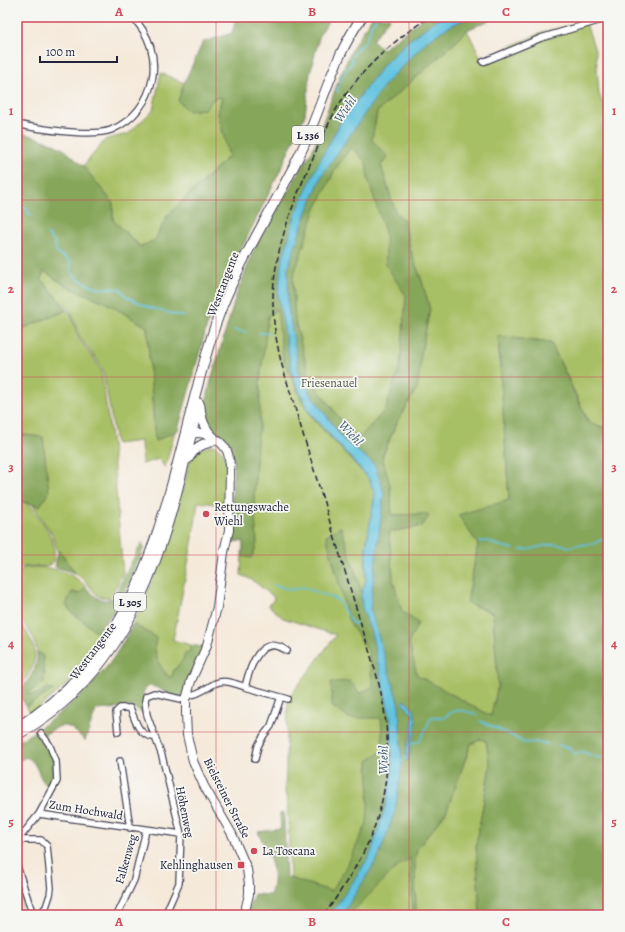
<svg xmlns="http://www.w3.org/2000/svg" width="625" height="932" font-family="Alegreya,serif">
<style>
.green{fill:#a8c065;stroke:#657150;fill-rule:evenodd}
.forest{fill:#86a65a;stroke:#54644a;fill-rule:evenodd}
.water{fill:#62c3e0;stroke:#42728e}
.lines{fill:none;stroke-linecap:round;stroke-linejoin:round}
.stream{stroke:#62c3e0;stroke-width:1.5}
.minor-casing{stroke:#424053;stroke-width:8}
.secondary-casing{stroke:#424053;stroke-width:10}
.primary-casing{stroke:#424053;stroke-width:11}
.minor{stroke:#fff;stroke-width:5.5}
.secondary{stroke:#fff;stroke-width:8}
.primary{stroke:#fff;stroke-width:9}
.rail{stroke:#22223b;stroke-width:1.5;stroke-dasharray:6 3;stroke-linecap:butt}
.grid{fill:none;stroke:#d1495b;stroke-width:1;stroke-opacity:0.55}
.poi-dot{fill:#d1495b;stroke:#f6f6f2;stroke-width:1.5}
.labels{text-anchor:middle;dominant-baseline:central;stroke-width:3.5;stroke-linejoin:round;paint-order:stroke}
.shield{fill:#f6f6f2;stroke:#626272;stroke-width:1}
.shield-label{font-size:11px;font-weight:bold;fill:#22223b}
.street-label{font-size:12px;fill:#22223b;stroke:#f6f6f2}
.park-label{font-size:12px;fill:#51594a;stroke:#f6f6f2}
.poi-label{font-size:12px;fill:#22223b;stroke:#f6f6f2;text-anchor:start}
.water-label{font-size:13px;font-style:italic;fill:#385a75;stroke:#f6f6f2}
.neatline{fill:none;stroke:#d1495b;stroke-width:1.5}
.grid-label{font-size:13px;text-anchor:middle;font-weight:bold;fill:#d1495b}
</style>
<rect width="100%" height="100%" fill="#f6f6f2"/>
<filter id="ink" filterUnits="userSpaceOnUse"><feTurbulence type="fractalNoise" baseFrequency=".025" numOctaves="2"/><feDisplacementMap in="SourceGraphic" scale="8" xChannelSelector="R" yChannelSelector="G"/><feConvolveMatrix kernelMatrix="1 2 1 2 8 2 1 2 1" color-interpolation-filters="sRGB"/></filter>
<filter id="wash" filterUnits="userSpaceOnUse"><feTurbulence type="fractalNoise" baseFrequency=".012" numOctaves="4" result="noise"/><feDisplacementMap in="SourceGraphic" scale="16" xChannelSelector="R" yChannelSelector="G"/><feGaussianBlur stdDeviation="0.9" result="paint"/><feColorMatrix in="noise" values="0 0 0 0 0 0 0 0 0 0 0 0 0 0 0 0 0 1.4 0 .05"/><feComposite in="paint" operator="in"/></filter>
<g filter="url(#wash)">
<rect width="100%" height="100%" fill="#f5e9da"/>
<!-- green -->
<path class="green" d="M586 23 596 53 599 94 605 109 608 110V429L589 422 551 343 498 336 509 500 459 516 478 544 467 603 493 613 498 685 491 716 417 676 353 900 290 878 287 795 285 794 288 699 336 635 283 618 268 605 273 601 274 597 252 580 241 575 242 556H245L254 490 255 469 250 442 268 316 285 239 376 110 375 125 377 112 460 38 467 30 482 60 541 32ZM388 157 381 165 395 211 404 221 412 255 422 281 406 248 378 161ZM397 423 382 457 390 485 392 515 428 514 422 526 389 532 393 576 384 552 376 460Z
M161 73 184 83 178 101 205 109 214 98 222 97 218 113 229 156 167 216 155 240 141 247 113 220V203L83 166 106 139 128 134 153 110Z
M44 271 68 287 105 302 147 327 155 441 175 431 165 468 159 459 142 464 141 441 116 444 103 371 97 360 80 338 72 314 67 307 58 299 41 279Z
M67 310 71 315 79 339 95 360 101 371 112 444 123 573 110 598 100 597 96 594 84 580 75 573 60 551 57 550 52 534 32 504 40 506 17 434V331Z
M212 445C234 449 226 489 226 505L198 502 193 538 173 640 191 645 189 653H185L183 660 174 670 172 676 169 677C162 670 156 660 155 650 154 646 156 641 156 637L133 624 155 574 169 537 191 457 196 451Z
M23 502 29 504C41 520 61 542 52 564 41 570 28 562 17 570V503Z
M24 568C45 565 72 570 86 587L79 594 73 592V613L97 632 107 637 70 682 31 714 26 706 53 690 48 688C40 693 35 697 26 694L38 687 45 674 43 667V656L37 652 34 639 30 632 17 615V574Z
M17 618C36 645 44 658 20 686L17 683Z
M481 739 486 741 490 766 476 845 480 915H416L415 861 417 849 446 812 471 744Z
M410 857 413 915H349L395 869Z"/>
<!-- forest -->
<path class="forest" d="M233 17H331L320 34 310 74 305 115 279 173 215 302 208 322 178 430 155 441 147 327 105 302 68 287 44 271 41 279 67 310 17 331V131L52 143 65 150 83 166 113 203V220L140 247 155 240 167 216 229 156 218 113 222 97 214 98 205 109 188 111 178 101 184 83 203 42 232 33 236 18Z
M372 17H390L372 41 383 49 424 17H497L467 30 460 38 377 112 372 140 388 157 381 165 395 211 404 221 412 255 422 281 430 309 421 354 418 387 397 422 382 457 390 485 392 515 428 514V518L422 526 389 532 393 580 402 611 418 623 409 642 417 675 491 716 498 685 493 613 467 603 478 544 458 515 509 500 498 336 551 343 588 422 608 429V915H480L476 845 490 766 486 741 481 739 471 744 446 812 417 849 415 861 416 915H413L410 858 395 869 349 915H246L254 894 270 895C279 871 268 854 258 832L281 829 280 813H284L286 877 331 891 346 868 367 823 369 782 368 761 383 750 381 718H349L332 707 331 682 350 681 360 694 373 686 368 651 349 622 326 535 341 527 362 593 366 580V547L375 494 369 479 312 418 302 401 283 359 277 309 268 316 260 382V423L257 444 254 502 257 543 252 558 242 556 243 541 230 542 234 460 231 448 208 425 204 413 211 380 236 296 256 245 313 149 340 76 354 45ZM351 147 366 162 368 179 385 232 386 265 406 296 400 366 385 410 360 437 349 431 310 378 295 321 293 278 315 211 336 168Z
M17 434 43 437 49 492 40 506 23 502 17 503Z
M142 542 144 548 131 579 115 611 97 632 72 613 66 605 71 593 73 592 79 594 86 587C94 596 101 604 113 598Z
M57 550 60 551 75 573 55 567 58 552Z
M133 624 156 637C156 641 154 646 155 650 156 660 162 670 169 677L172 676 174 670 183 660 185 653H189L191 645 202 647 184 696 182 698C178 697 173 696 169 694 161 691 155 684 146 687L143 693 145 714 132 707 96 710 85 741C68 723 64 721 43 736L55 759 54 778 50 787C37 782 40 762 26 757L17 762V742C50 723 81 698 105 669 116 656 125 639 133 624Z
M37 652 43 656C43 665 45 673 44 682L27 694C35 697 40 693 48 688L54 690 26 706 18 694C27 681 39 669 37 652Z
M17 868 32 915H17Z"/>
<!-- water -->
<path class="water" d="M445 17H470L448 27 428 40 386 83 322 175 305 217 288 268V306L299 372 310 393 344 440 375 465 384 493 370 608 399 705 402 765 395 811 378 858 342 915H330L357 876 371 853 386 804 392 773 391 721 371 632 362 608 361 595 366 580V547L375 494 369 479 309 411 293 377 278 296 281 265 295 215 317 166 342 120 384 64 408 41 436 20Z
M404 700 414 710 415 714 416 723 415 733 411 743 408 760H406L407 746 411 736 413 715 404 705 403 701Z"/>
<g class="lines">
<!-- stream -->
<path class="stream" d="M339 92 337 90 345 71 353 62 351 58 358 47 363 45 371 29 370 27 377 17
M350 101 354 105
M17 204 27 209 28 213 33 216
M47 234 54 242 57 253 70 261 71 271 78 279 90 285 101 289 110 288 120 289 127 297 148 307 184 317
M234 330 246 332
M259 333H270
M479 542 488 541 497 545 514 549
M520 550C540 550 550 539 569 547L577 545 593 544 608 537
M274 585 292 590 303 587 338 600 347 615
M349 618 351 622 354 624 356 623
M480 721 513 736 524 743 537 742 548 744
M410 744 420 741 431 717 444 718C454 707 464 710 477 715
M558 745 569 748 575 754 583 752 596 757 608 758
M401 762 407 757"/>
</g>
</g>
<g filter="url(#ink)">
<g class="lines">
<!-- minor casing -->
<g class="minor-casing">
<path id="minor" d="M483 62 541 38 608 18
M17 124C37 129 92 137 111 130 157 111 168 51 132 17
M245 687 288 699
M118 732 116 712 120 708H130C136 721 137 734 153 737
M255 759 258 746 264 735 271 726 281 697
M120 761 130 828
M39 814 181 834
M19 840H41L47 846 51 888 50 895 46 907 39 915
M17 841 39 814 57 781 56 761 49 744 41 733
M17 866 33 915
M117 915 134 880 146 830
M165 915 179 883 181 834 162 756 147 715 145 701 146 696 154 693 186 700 190 695C201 694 207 687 216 683 225 679 236 684 245 687 250 666 261 632 287 651"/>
</g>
<!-- secondary casing -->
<g class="secondary-casing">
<path id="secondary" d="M187 436C199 428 218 437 226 449 229 454 229 459 230 465L229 530 224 552 217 607 207 645 191 681 186 700V713L187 735 193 761 204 786 232 834 247 869 249 884V894L246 907 242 915"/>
</g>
<!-- primary casing -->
<g class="primary-casing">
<path id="primary" d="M200 406C201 419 204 429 214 438
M188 459C194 449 200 444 211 442
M17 727C160 641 168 469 215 326 235 266 271 213 299 156 322 109 331 61 362 17
M17 735C142 666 168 530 199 403"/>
</g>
<!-- minor -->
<use href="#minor" class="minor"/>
<!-- secondary -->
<use href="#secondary" class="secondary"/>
<!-- primary -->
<use href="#primary" class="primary"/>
<!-- rail -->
<path class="rail" d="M324 915C337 897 349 878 360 859 392 800 394 737 376 673L281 362C277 344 273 324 273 305 272 252 295 197 317 149 325 132 332 115 342 100 363 68 397 37 430 17"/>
</g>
</g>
<!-- grid -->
<path class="grid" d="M216 17V915M409 17V915M17 200H608M17 377H608M17 555H608M17 732H608"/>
<!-- markers -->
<g class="poi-dot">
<circle cx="206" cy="514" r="4"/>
<circle cx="254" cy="851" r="4"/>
<rect x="237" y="861" width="8" height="8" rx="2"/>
</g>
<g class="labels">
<!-- shield labels -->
<g class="shield">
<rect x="292" y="126" width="32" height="18" rx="3"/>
<rect x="114" y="593" width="32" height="18" rx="3"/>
</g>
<g class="shield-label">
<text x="308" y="135">L 336</text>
<text x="130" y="602">L 305</text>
</g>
<!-- street labels -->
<g class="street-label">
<text transform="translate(223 284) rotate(-69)">Westtangente</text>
<text transform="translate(93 651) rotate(-53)">Westtangente</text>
<text transform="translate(227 798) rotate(63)">Bielsteiner Straße</text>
<text transform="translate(86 810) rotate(9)">Zum Hochwald</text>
<text transform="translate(185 812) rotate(79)">Höhenweg</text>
<text transform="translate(126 859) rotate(-74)">Falkenweg</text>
</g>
<!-- park labels -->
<g class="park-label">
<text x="329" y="383">Friesenauel</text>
</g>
<!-- poi labels -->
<g class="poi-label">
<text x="214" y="507">Rettungswache<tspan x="214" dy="14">Wiehl</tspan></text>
<text x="262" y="851">La Toscana</text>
<text x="233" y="865" text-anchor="end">Kehlinghausen</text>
</g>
<!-- water labels -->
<g class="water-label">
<text transform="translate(345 109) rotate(-55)">Wiehl</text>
<text transform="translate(351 433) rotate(47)">Wiehl</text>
<text transform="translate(383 760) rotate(-89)">Wiehl</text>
</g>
</g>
<!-- margin -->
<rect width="625" height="932" fill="none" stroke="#f6f6f2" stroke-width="44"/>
<!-- scale -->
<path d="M40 56v6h77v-6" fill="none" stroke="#22223b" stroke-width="2"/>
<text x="46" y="56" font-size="12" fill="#22223b" stroke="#f6f6f2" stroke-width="3" paint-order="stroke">100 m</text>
<rect x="22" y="22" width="581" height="888" class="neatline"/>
<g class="grid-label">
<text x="119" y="16">A</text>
<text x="312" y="16">B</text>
<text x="506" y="16">C</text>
<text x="11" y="115">1</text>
<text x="614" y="115">1</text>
<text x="11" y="293">2</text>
<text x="614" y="293">2</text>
<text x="11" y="471">3</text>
<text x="614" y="471">3</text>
<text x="11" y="648">4</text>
<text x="614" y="648">4</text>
<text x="11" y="826">5</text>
<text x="614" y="826">5</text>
<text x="119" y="926">A</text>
<text x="312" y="926">B</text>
<text x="506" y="926">C</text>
</g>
</svg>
